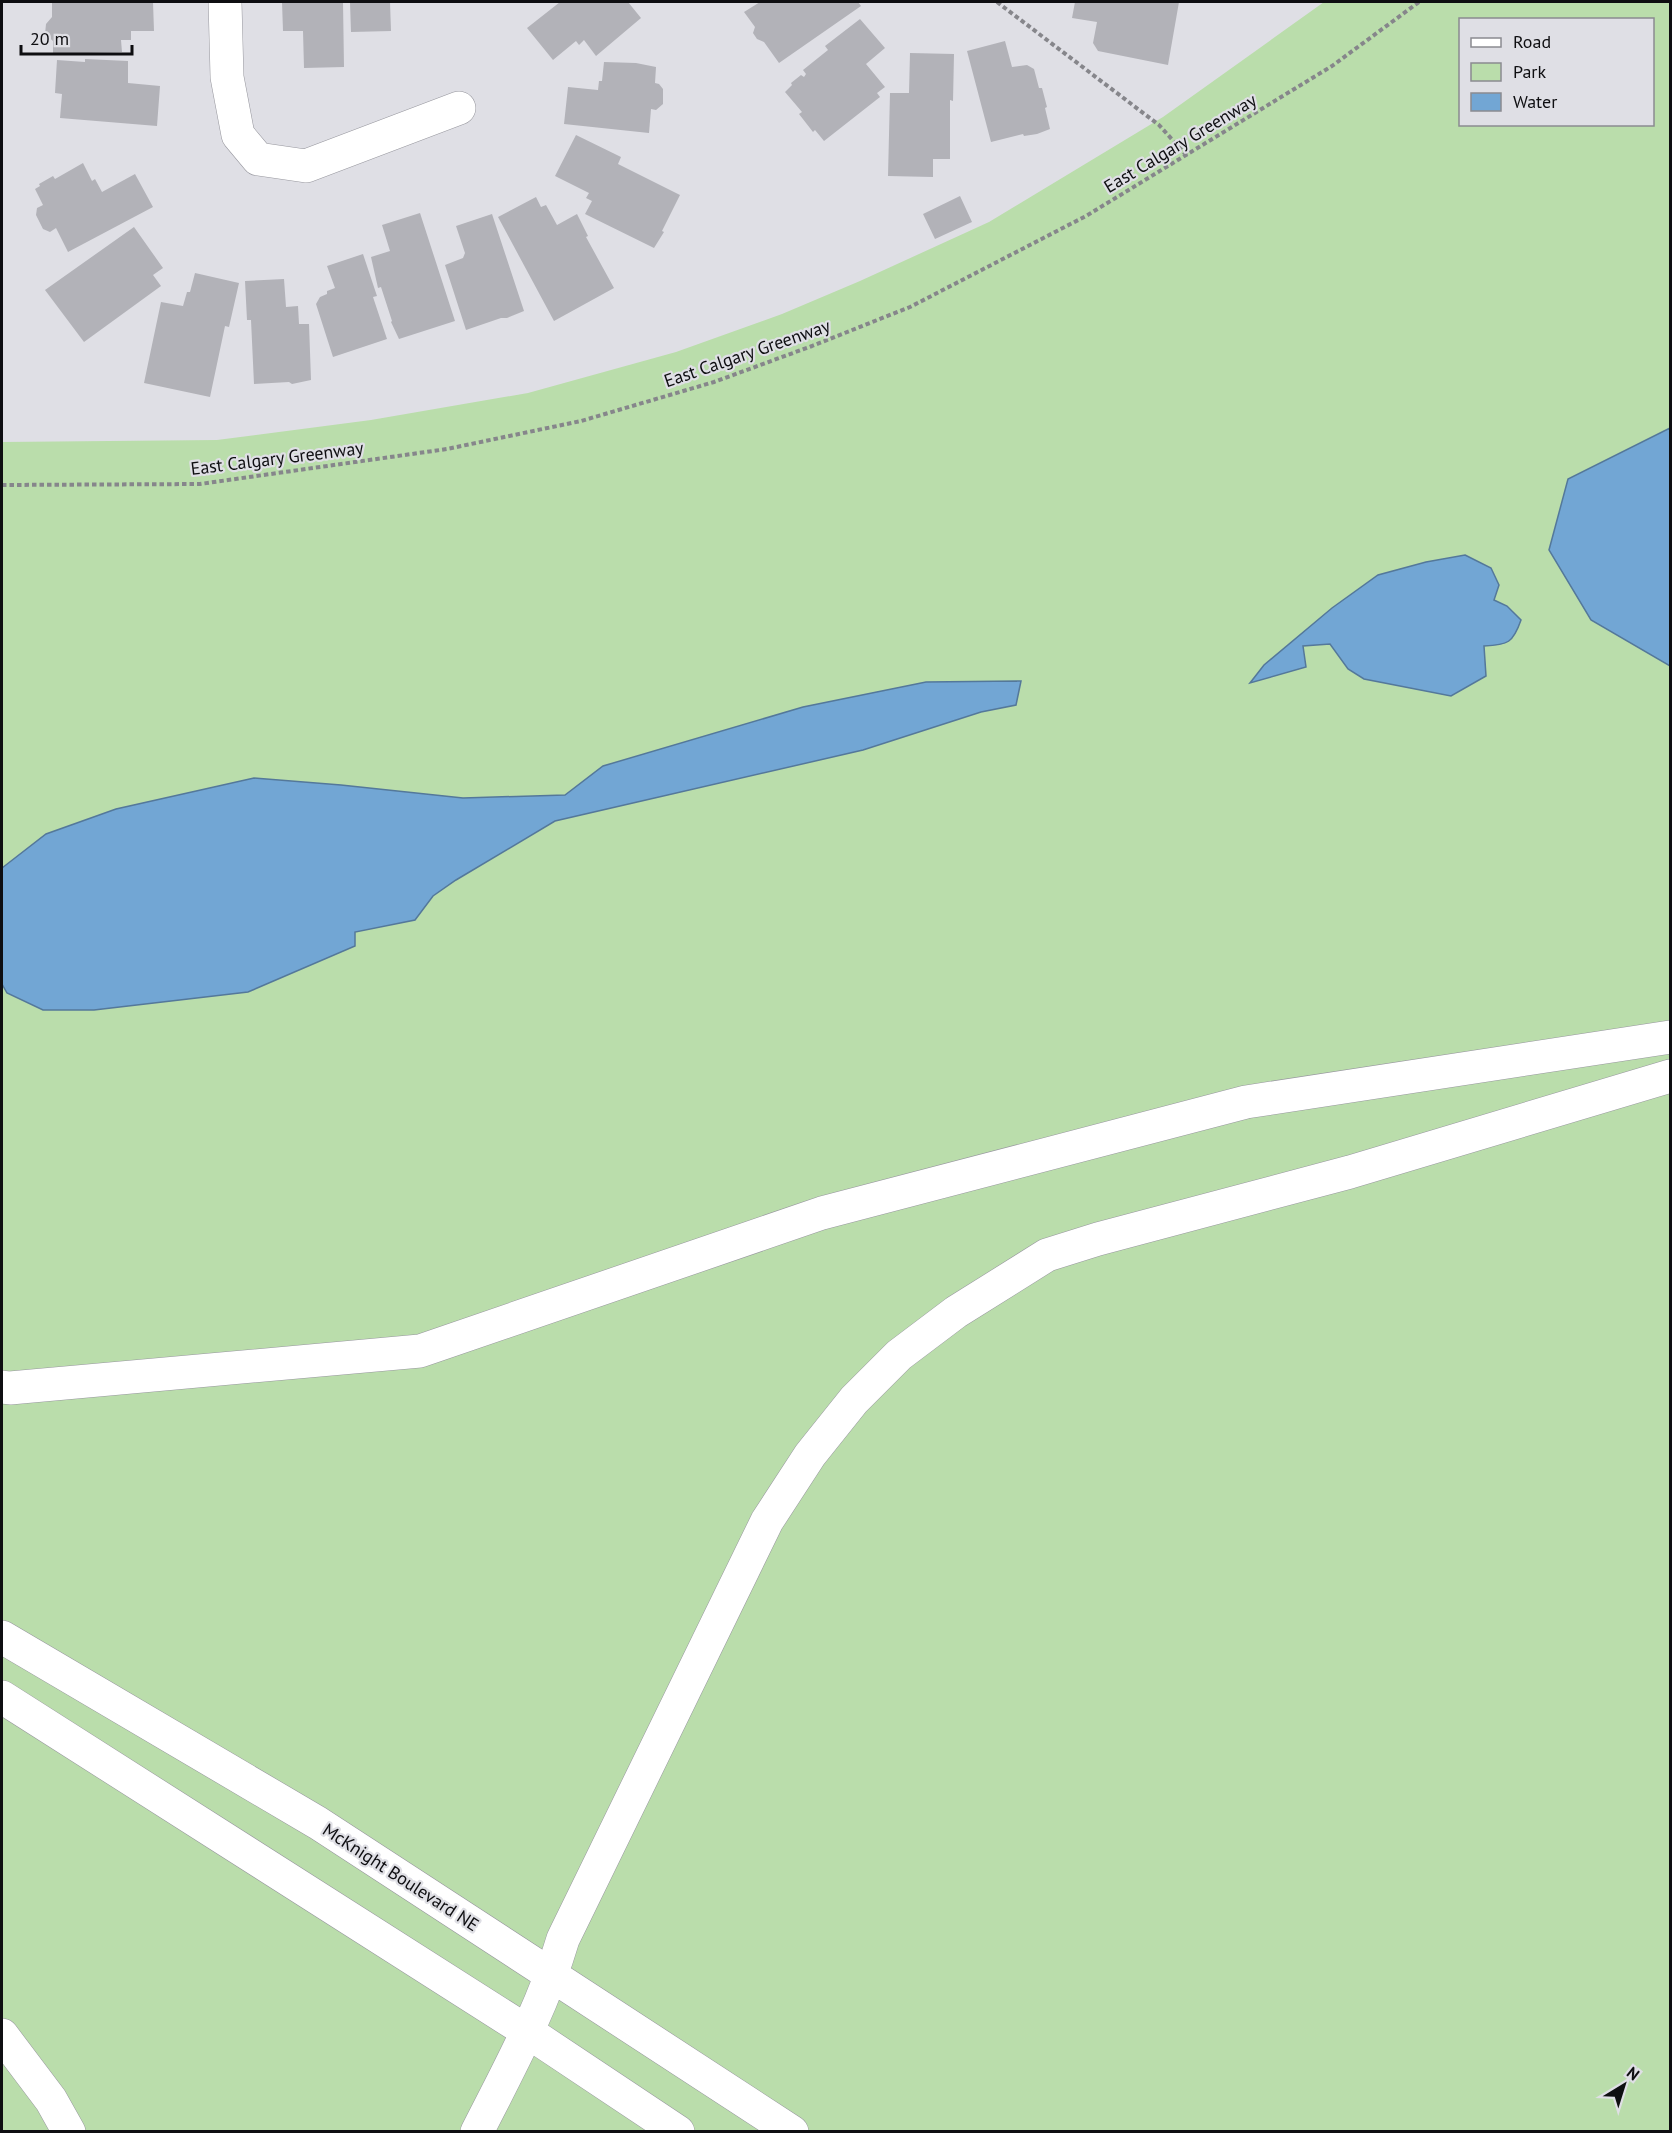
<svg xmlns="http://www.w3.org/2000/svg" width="1672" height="2133" font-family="'PT Sans',sans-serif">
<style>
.green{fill:#baddab;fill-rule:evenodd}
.water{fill:#72a6d4;stroke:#54789a;stroke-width:1.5}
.building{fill:#b2b2b8}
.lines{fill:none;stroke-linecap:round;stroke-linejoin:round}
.street-casing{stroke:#97979e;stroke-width:34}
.primary-casing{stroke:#97979e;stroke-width:34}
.highway-casing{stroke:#97979e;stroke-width:34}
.path{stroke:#86868b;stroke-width:4;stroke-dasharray:4.5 3;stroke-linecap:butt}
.street{stroke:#fff;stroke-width:33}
.primary{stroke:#fff;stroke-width:33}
.highway{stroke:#fff;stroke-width:33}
.labels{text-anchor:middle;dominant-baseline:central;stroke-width:4.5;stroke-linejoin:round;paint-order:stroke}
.street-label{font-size:18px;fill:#0e0e11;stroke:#dfdfe5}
</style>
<rect width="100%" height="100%" fill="#dfdfe5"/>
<!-- green -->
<path class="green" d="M1324 2H1670V2131H2V442L217 440 371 420 528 393 676 352 782 314 860 281 989 222 1163 117ZM1460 20H1652V124H1460Z"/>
<!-- water -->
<path class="water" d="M1670 428V666L1591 620 1549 550 1568 479Z
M1465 555 1491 568 1499 585 1494 600 1507 606 1521 620C1513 643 1508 645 1484 646L1486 676 1451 696 1364 679 1348 669 1330 644 1303 646 1306 667 1250 683 1264 665 1332 608 1378 575 1426 562Z
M1021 681 1016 705 981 712 863 750 555 821 456 880 433 896 415 920 355 932V946L248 992 94 1010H43L7 993 2 984V868L46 834 116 809 254 778 341 785 463 798 565 795 603 766 803 707 926 682Z"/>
<!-- building -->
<path class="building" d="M52 2H153L154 31H131V40H121L122 52 53 54V41L45 34 46 24 52 17Z
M282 2H343L344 67 304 68 303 31H283Z
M350 2H390L391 31 351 32Z
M560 2H628L641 18 596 56 584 40 579 45 576 41 553 60 527 28Z
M760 2H858L861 6 779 63 764 42 757 39 753 33 755 27 744 12Z
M1075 2H1179L1168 65 1098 51 1093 43 1097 22 1072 18Z
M860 19 885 48 866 64 885 87 877 93 880 97 824 141 815 130 813 132 799 114 802 112 785 92 792 85 791 83 801 75 804 77 806 74 803 70 828 50 825 46Z
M1005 41 1012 67 1027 65 1034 69 1039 88H1042L1047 107 1045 108 1050 129 1037 134 1024 136 1023 134 991 142 967 51Z
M910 53 954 54 953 101 950 100V159H933V177L888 176 890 93H909Z
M85 59 128 61V83L160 86 157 126 60 118 62 94 55 93 57 60 85 62Z
M604 62 636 63 656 67 655 83 659 84 663 89V104L656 110 651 109 649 133 564 124 568 87 598 90 599 81H602Z
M576 135 621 157 618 164 680 195 662 231 664 232 654 248 585 214 592 201 586 198 589 193 555 176Z
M83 163 92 181 95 179 102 192 135 174 153 207 68 252 56 228 50 232 43 229 36 215 37 208 43 205 35 189 40 186 39 184 53 176 55 179Z
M960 196 972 222 935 239 923 214Z
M536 197 541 207 546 205 557 225 577 214 588 236 586 237 614 288 554 321 498 217Z
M420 213 455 321 399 339 391 322 392 321 381 287 378 288 371 257 390 251 382 225Z
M492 214 524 311 507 318H501L466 330 445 265 463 258 465 253 456 226Z
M134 227 163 268 153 275 161 286 84 342 45 290Z
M363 254 377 296 373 297 387 339 333 357 316 304 320 297 327 294V291L335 288 327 266Z
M195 273 239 283 229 327 225 326 210 397 144 383 161 302 183 306 187 292H190Z
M284 279 286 307 298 306 299 324H309L311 380 292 384 289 382 254 384 251 320H247L245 281Z"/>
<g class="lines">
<!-- street casing -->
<g class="street-casing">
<path id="street" d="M225 2 227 77 238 135 258 159 306 166 459 108"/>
</g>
<!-- primary casing -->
<g class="primary-casing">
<path id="primary" d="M2 1637 318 1823 792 2132
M2 1697 528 2032 678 2132"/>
</g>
<!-- highway casing -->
<g class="highway-casing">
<path id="highway" d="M2 1387 10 1388 420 1351 822 1213 1246 1102 1670 1037
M2 2035 51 2100 69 2132
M477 2132C509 2069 543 2007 563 1939L767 1521 810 1455 854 1400 899 1355 956 1312 1047 1255 1098 1239 1350 1172 1670 1076"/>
</g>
<!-- path -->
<path class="path" d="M997 2 1159 125 1187 156
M2 485 200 484 447 449 581 421 714 382 812 346 910 307 1086 216 1332 66 1419 2"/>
<!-- street -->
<use href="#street" class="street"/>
<!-- primary -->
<use href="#primary" class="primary"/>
<!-- highway -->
<use href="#highway" class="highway"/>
</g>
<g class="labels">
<!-- street labels -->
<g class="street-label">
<text transform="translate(1180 143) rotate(-31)">East Calgary Greenway</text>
<text transform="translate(747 353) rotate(-19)">East Calgary Greenway</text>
<text transform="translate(277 458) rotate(-7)">East Calgary Greenway</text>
<text transform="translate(401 1877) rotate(33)">McKnight Boulevard NE</text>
</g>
</g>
<!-- border -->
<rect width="1672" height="2133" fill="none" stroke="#0e0e11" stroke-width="6"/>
<!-- legend -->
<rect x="1459" y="18" width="195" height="108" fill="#dfdfe5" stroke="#8b8b90" stroke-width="1.5"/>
<rect x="1471" y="38" width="30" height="9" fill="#ffffff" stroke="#8b8b90" stroke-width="1.5"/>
<text x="1513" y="48" font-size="18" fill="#0e0e11">Road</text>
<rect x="1471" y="63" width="30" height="18" fill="#baddab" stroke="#8b8b90" stroke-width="1.5"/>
<text x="1513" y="78" font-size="18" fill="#0e0e11">Park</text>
<rect x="1471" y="93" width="30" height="18" fill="#72a6d4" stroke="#8b8b90" stroke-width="1.5"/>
<text x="1513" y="108" font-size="18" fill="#0e0e11">Water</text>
<!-- north arrow -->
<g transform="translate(1624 2085) rotate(38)" stroke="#dfdfe5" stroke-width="4.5" paint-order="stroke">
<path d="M0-4.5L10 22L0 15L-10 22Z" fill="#0e0e11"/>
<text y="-9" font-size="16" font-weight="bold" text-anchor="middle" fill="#0e0e11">N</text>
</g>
<!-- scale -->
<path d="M21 45v9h111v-9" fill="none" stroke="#0e0e11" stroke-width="3"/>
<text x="30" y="45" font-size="18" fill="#0e0e11" stroke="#dfdfe5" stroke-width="4.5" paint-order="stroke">20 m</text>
</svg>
